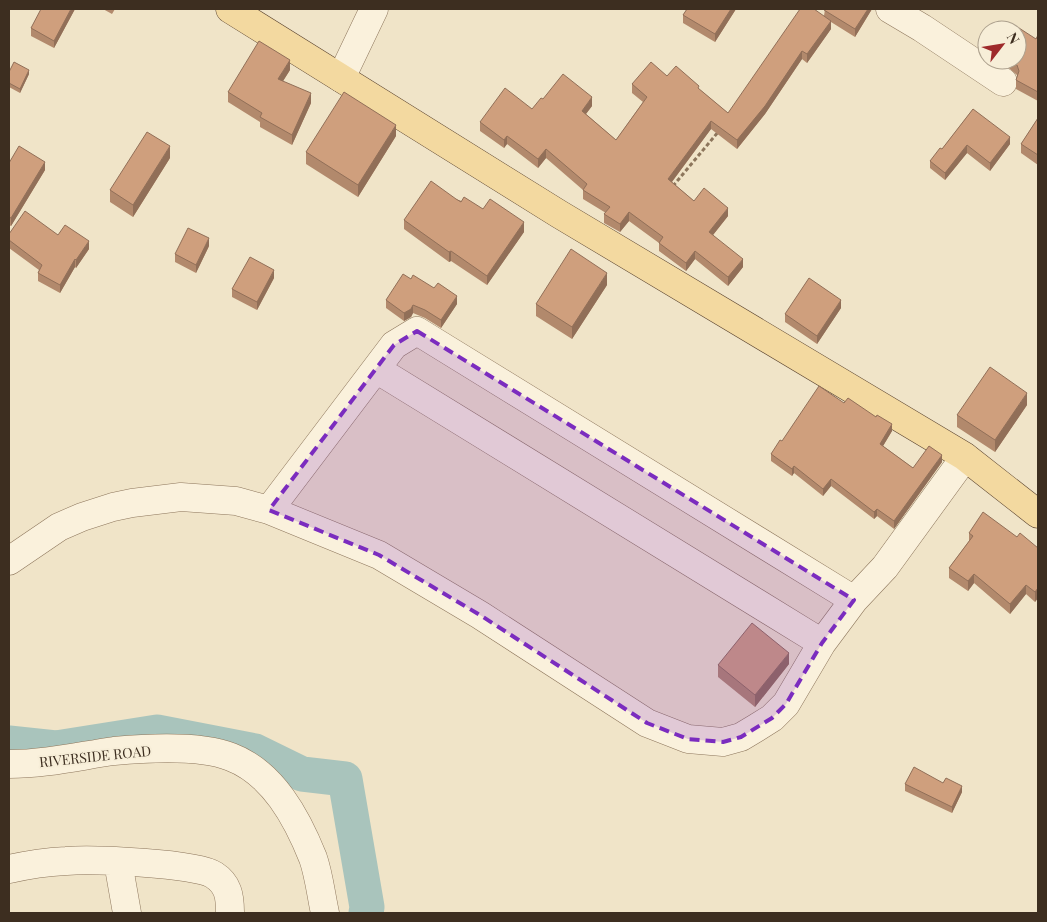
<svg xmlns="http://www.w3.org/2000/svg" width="1047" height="922" font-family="'Playfair Display',serif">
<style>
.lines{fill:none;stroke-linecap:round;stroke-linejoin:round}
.river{stroke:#a9c4bc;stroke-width:35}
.minor-casing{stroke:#8d765c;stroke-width:29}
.major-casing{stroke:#5b4430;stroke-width:29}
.path{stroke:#8d765c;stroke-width:3;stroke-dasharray:4 2.5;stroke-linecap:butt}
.minor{stroke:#faf1dc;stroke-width:28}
.major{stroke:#f3d9a0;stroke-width:28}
.wall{fill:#b2896c}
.shaded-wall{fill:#916f58}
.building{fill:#cf9f7d;stroke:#916f58}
.marked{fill:#7b2cbf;fill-opacity:0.2;stroke:#7b2cbf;stroke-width:4;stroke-dasharray:10 6;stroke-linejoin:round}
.labels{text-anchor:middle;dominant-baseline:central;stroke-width:4;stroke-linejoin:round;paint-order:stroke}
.street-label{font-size:14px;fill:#3d2e20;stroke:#f7eed8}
</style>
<rect width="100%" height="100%" fill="#f0e4c8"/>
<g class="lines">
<!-- river -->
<path class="river" d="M9 743 56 748 157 732 255 751 302 774 345 779 367 907 366 913"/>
<!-- minor casing -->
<g class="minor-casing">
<path id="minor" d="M890 9 922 28 1003 82
M341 78 374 9
M376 369 822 643
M269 510 394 345 417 331 854 600
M9 561 59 527 82 517 113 507 132 503 181 497 236 501 269 510 379 555 480 615 647 723 688 739 723 742 741 737 756 728 772 718 786 704 822 643 854 600 885 567 965 457
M9 764C45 764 79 756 114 751 147 748 201 745 231 757 273 773 297 818 313 858 319 875 321 895 325 913
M118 862 127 913
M9 869C27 865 47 862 66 861 92 859 196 863 214 875 228 884 230 896 230 912"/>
</g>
<!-- major casing -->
<g class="major-casing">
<path id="major" d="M230 9 559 214 964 456 1038 514"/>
</g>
<!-- path -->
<path class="path" d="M673 186 719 131"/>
<!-- minor -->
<use href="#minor" class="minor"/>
<!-- major -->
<use href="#major" class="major"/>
</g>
<!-- wall -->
<path class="wall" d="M75 9 54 48 31 36V28Z
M103 9H115L112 14Z
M687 9H736L715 42 683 23V15Z
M825 9H872L855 37 831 22V29L807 63 802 59 765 114 737 149 711 129 672 182 694 201 728 216 713 235 743 267 728 286 695 259 686 271 659 251V243L629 221 620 232 604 223V214L606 213 583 199V190L546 158 538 168 507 144 504 148 480 131V122L532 109 543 99 592 106 586 114 616 140 643 102 632 93V84L667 76 699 89 728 113 824 16Z
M1038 35V101L1016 89V80L1017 77V75L1003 63V60H1017L1036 39Z
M290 70 283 81 311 103 292 145 260 127V122L228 102V92Z
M9 72 29 74 20 93 9 87Z
M973 109 1010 144 990 171 967 153 945 180 930 168V161L942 149Z
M1038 118V165L1021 153V144Z
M396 136 358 197 306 164V152Z
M170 158 133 217 110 202V190Z
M9 163 45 170 11 226 9 225Z
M456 199 483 209 524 232 487 285 451 261 449 262 404 229V220Z
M9 234 58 235 89 249 76 268 75 267 60 293 38 281V273L39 270 9 248Z
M209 246 196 273 175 262V254Z
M274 278 257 310 232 297V289Z
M411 279 457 304 441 328 425 318 413 313 411 317 404 321 386 308V300Z
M607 285 572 339 536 316V304Z
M841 308 817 344 785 322V314Z
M844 403 892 431 883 446 913 468 942 462 894 529 877 516 874 519 831 486 823 496 794 473 792 476 771 461V454L782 441Z
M1027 405 995 452 957 427V415Z
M969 533 1017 537 1038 548V598L1035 602 1026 594 1010 614 974 583 968 591 949 578V568L969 541Z
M789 664 755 707 718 677V665Z
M943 783 962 792 952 813 905 791V784Z"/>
<!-- shaded-wall -->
<path class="shaded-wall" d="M71 9H75L54 48V41Z
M731 9H736L715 42V34Z
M868 9H872L855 37V29Z
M831 21V29L807 63V54Z
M802 51V59L765 114 737 149V140Z
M290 60V70L278 89V79Z
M29 70V74L20 93V89Z
M311 93V103L292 145V135Z
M592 97V106L582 119V111Z
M711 121V129L668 187V179Z
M396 125V136L358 197V185Z
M507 136V144L504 148V140Z
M1010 137V144L990 171V163Z
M967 145V153L945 180V173Z
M170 146V158L133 217V205Z
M546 149V158L538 168V159Z
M45 162V170L11 226V218Z
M728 208V216L709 240V232Z
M629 212V221L620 232V224Z
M524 222V232L487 285V276Z
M209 238V246L196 273V265Z
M89 241V249L76 268V260Z
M451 251V261L449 262V252Z
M695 251V259L686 271V263Z
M75 259V267L60 293V285Z
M743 259V267L728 286V277Z
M274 270V278L257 310V302Z
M607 273V285L572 339V327Z
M457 296V304L441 328V320Z
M841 300V308L817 344V336Z
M413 305V313L411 317 404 321V313Z
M1027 393V405L995 452V440Z
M892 424V431L880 451V444Z
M942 455V462L894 529V521Z
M794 466V473L792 476V469Z
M831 479V486L823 496V489Z
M877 509V516L874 519V512Z
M974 574V583L968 591V581Z
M1026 585V594L1010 614V604Z
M1038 588V598L1035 602V592Z
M789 653V664L755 707V695Z
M962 786V792L952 813V807Z"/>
<!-- building -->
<path class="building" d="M41 9H71L54 41 31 28Z
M687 9H731L715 34 683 15Z
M800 9H814L831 21 807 54 802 51 765 106 737 140 711 121 668 179 694 201 704 188 728 208 709 232 743 259 728 277 695 251 686 263 659 243 663 237 629 212 620 224 604 214 610 207 583 190 587 184 546 149 538 159 507 136 504 140 480 122 505 88 532 109 541 98 543 99 563 74 592 97 582 111 616 140 647 97 632 84 651 62 667 76 676 66 699 86 698 88 728 113Z
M825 9H868L855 29 824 10Z
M1019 28 1036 39 1038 35V92L1016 80 1019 71 1017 65 1011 60H1017V31Z
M259 41 290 60 278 79 311 93 292 135 260 117 262 113 228 92Z
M14 62 29 70 20 89 9 83V72Z
M344 92 396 125 358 185 306 152Z
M973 109 1010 137 990 163 967 145 945 173 930 161 940 148 942 149Z
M1038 118V155L1021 144Z
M147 132 170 146 133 205 110 190Z
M19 146 45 162 11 218 9 217V163Z
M431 181 456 199 461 202 464 197 483 209 490 199 524 222 487 276 451 251 449 252 404 220Z
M25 211 58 235 65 225 89 241 76 260 75 259 60 285 38 273 42 265 9 240V234Z
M188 228 209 238 196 265 175 254Z
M571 249 607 273 572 327 536 304Z
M250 257 274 270 257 302 232 289Z
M403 274 411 279 413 275 434 288 438 283 457 296 441 320 425 310 413 305 411 309 404 313 386 300Z
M809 278 841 300 817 336 785 314Z
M990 367 1027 393 995 440 957 415Z
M819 386 844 403 848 398 876 417 877 415 892 424 880 444 913 468 929 446 942 455 894 521 877 509 874 512 831 479 823 489 794 466 792 469 771 454 780 440 782 441Z
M983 512 1017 537 1020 533 1038 548V588L1035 592 1026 585 1010 604 974 574 968 581 949 568 973 536 969 533Z
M752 623 789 653 755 695 718 665Z
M914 767 943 783 946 778 962 786 952 807 905 784Z"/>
<!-- marked area -->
<path class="marked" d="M417 331 854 600 822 643 786 704 772 718 741 737 723 742 688 739 647 723 480 615 379 555 269 510 394 345Z"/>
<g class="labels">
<!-- street labels -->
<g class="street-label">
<text transform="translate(95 756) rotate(-6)">RIVERSIDE ROAD</text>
</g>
</g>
<!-- border -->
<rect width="1047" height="922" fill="none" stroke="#3d2e20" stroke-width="20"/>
<!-- north arrow -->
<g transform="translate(1002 45) rotate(59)"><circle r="24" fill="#f7eed8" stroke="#ada18e"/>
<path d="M0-4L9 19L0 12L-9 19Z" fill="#9e2a2b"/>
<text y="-8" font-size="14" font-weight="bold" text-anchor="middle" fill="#3d2e20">N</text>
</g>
</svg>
